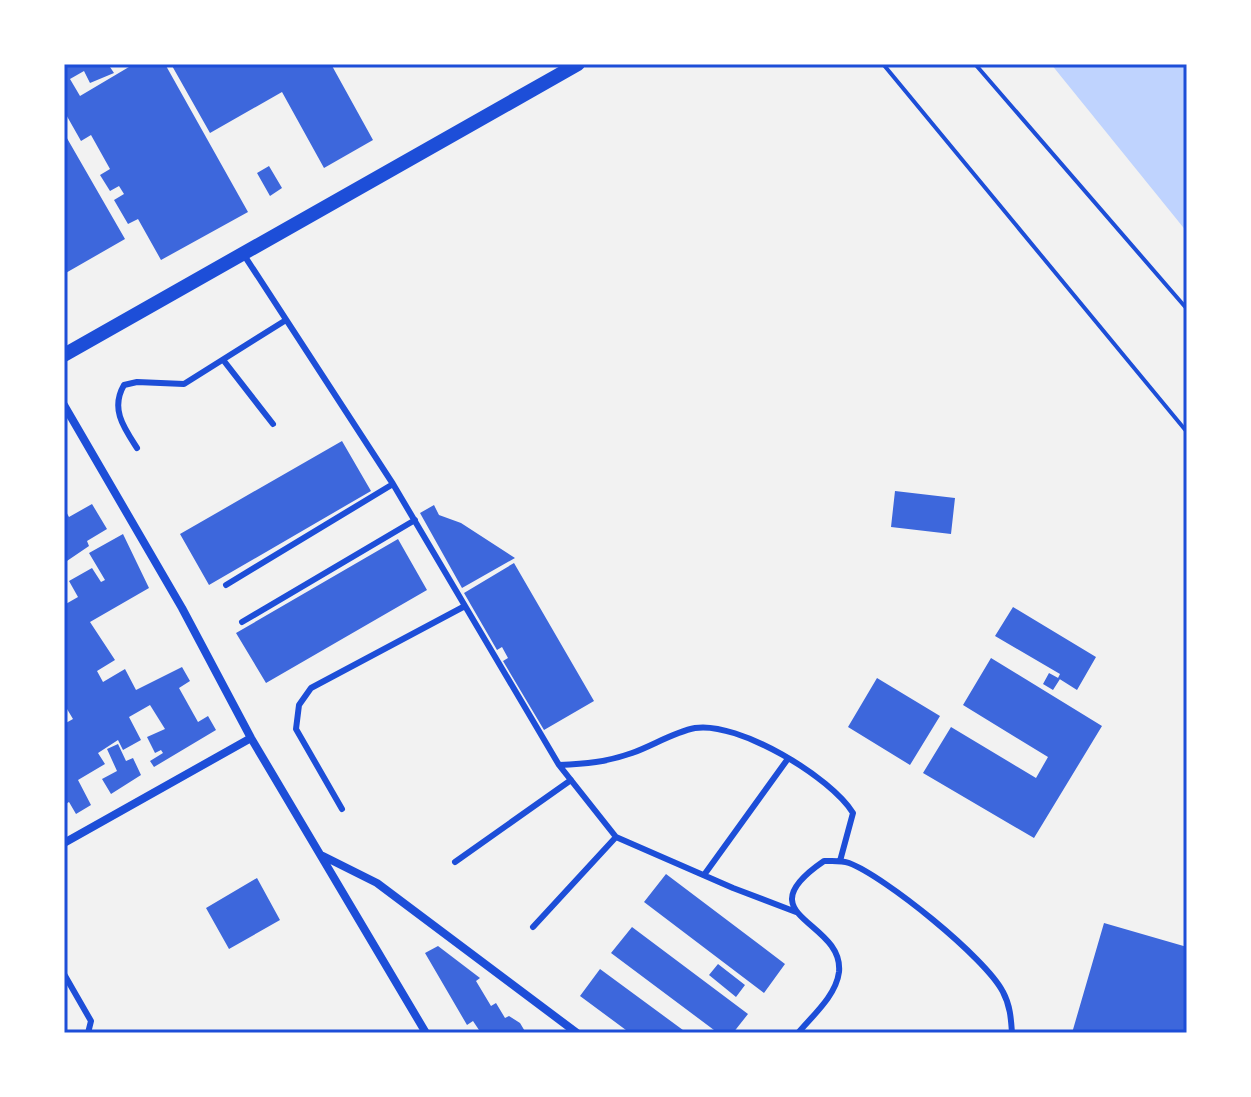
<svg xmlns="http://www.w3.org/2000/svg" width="1251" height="1097" font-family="Commissioner,sans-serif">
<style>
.water{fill:#bfd3fe}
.building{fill:#3d67dc}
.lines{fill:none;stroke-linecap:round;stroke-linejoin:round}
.path{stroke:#1d4ed8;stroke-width:4}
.service{stroke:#1d4ed8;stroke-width:6}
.minor{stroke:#1d4ed8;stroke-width:8}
.tertiary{stroke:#1d4ed8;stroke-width:14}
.neatline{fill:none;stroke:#1d4ed8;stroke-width:3}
</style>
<rect width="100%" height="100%" fill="#f2f2f2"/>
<!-- water -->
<path class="water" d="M1051 64H1187V232Z"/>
<!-- building -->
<path class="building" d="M64 64H108L114 73 90 83 84 71 70 79 80 96 134 64H165L248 212 161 260 138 219 128 224 114 200 124 194 119 186 110 191 100 175 110 169 91 135 81 141 64 111Z
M171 64H331L373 140 324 168 282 92 210 133Z
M64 133 125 239 64 274Z
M269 166 282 188 270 196 257 173Z
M342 441 371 491 209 585 180 534Z
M895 491 955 498 951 534 891 527Z
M92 504 107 529 87 541 89 546 64 563V508L69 517Z
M434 505 439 515 461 523 515 558 462 588 420 513Z
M123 534 149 588 90 622 115 660 97 671 103 682 125 669 136 690 182 667 190 681 179 688 198 722 208 716 216 730 154 767 150 761 163 753 161 750 155 753 147 737 165 729 150 705 129 717 141 740 123 750 118 740 98 753 105 764 78 780 91 805 76 814 69 802 64 805V724L73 719 64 704V605L78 597 69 581 92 568 101 582 105 580 89 553Z
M398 539 427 590 266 683 236 633Z
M514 563 594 701 544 730 503 661 508 658 502 647 497 650 464 593Z
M1013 607 1096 657 1077 690 1058 678 1060 674 995 636Z
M991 658 1102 726 1034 838 923 773 951 727 1036 778 1048 757 963 705Z
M1049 673 1060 679 1053 690 1043 684Z
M877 678 940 716 910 765 848 727Z
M118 744 126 761 133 758 141 775 111 794 102 779 117 771 107 749Z
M666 874 785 964 764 993 644 902Z
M257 878 280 920 229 949 206 908Z
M1104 923 1187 947V1033H1072Z
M632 927 748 1014 733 1033H718L611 953Z
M438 946 480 978 476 981 491 1006 496 1003 505 1018 509 1016 520 1023 526 1033H481L473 1021 467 1025 425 953Z
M718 964 745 985 736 997 709 975Z
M600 969 687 1033H630L580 996Z"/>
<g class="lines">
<!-- path -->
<path class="path" d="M883 64 1187 432
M975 64 1187 309"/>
<!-- service -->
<path class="service" d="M244 255 393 484 559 765C585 764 607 762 632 753 652 746 674 732 695 728 738 721 831 777 853 813L840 861
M224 361 273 424
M137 448C124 428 110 409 124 385L137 382 184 384 286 320
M226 585 393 484
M242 622 415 520
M559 765 616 837 733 888 796 912
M342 809 296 729 299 705 311 688 465 606
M455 862 571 780
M704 875 787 760
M533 927 616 837
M64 974 91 1021 88 1033
M798 1033C812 1016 836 996 839 972 844 920 742 917 824 861 832 861 841 860 849 863 884 876 986 958 1003 992 1010 1005 1011 1018 1012 1033"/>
<!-- minor -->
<path class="minor" d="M64 405 182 608 251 738 426 1033
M64 843 251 738
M323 856 377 883 577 1033"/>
<!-- tertiary -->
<path class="tertiary" d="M64 355 578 64"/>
</g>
<!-- border -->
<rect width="1251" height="1097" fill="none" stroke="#ffffff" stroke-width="132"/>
<rect x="66" y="66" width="1119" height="965" class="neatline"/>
</svg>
